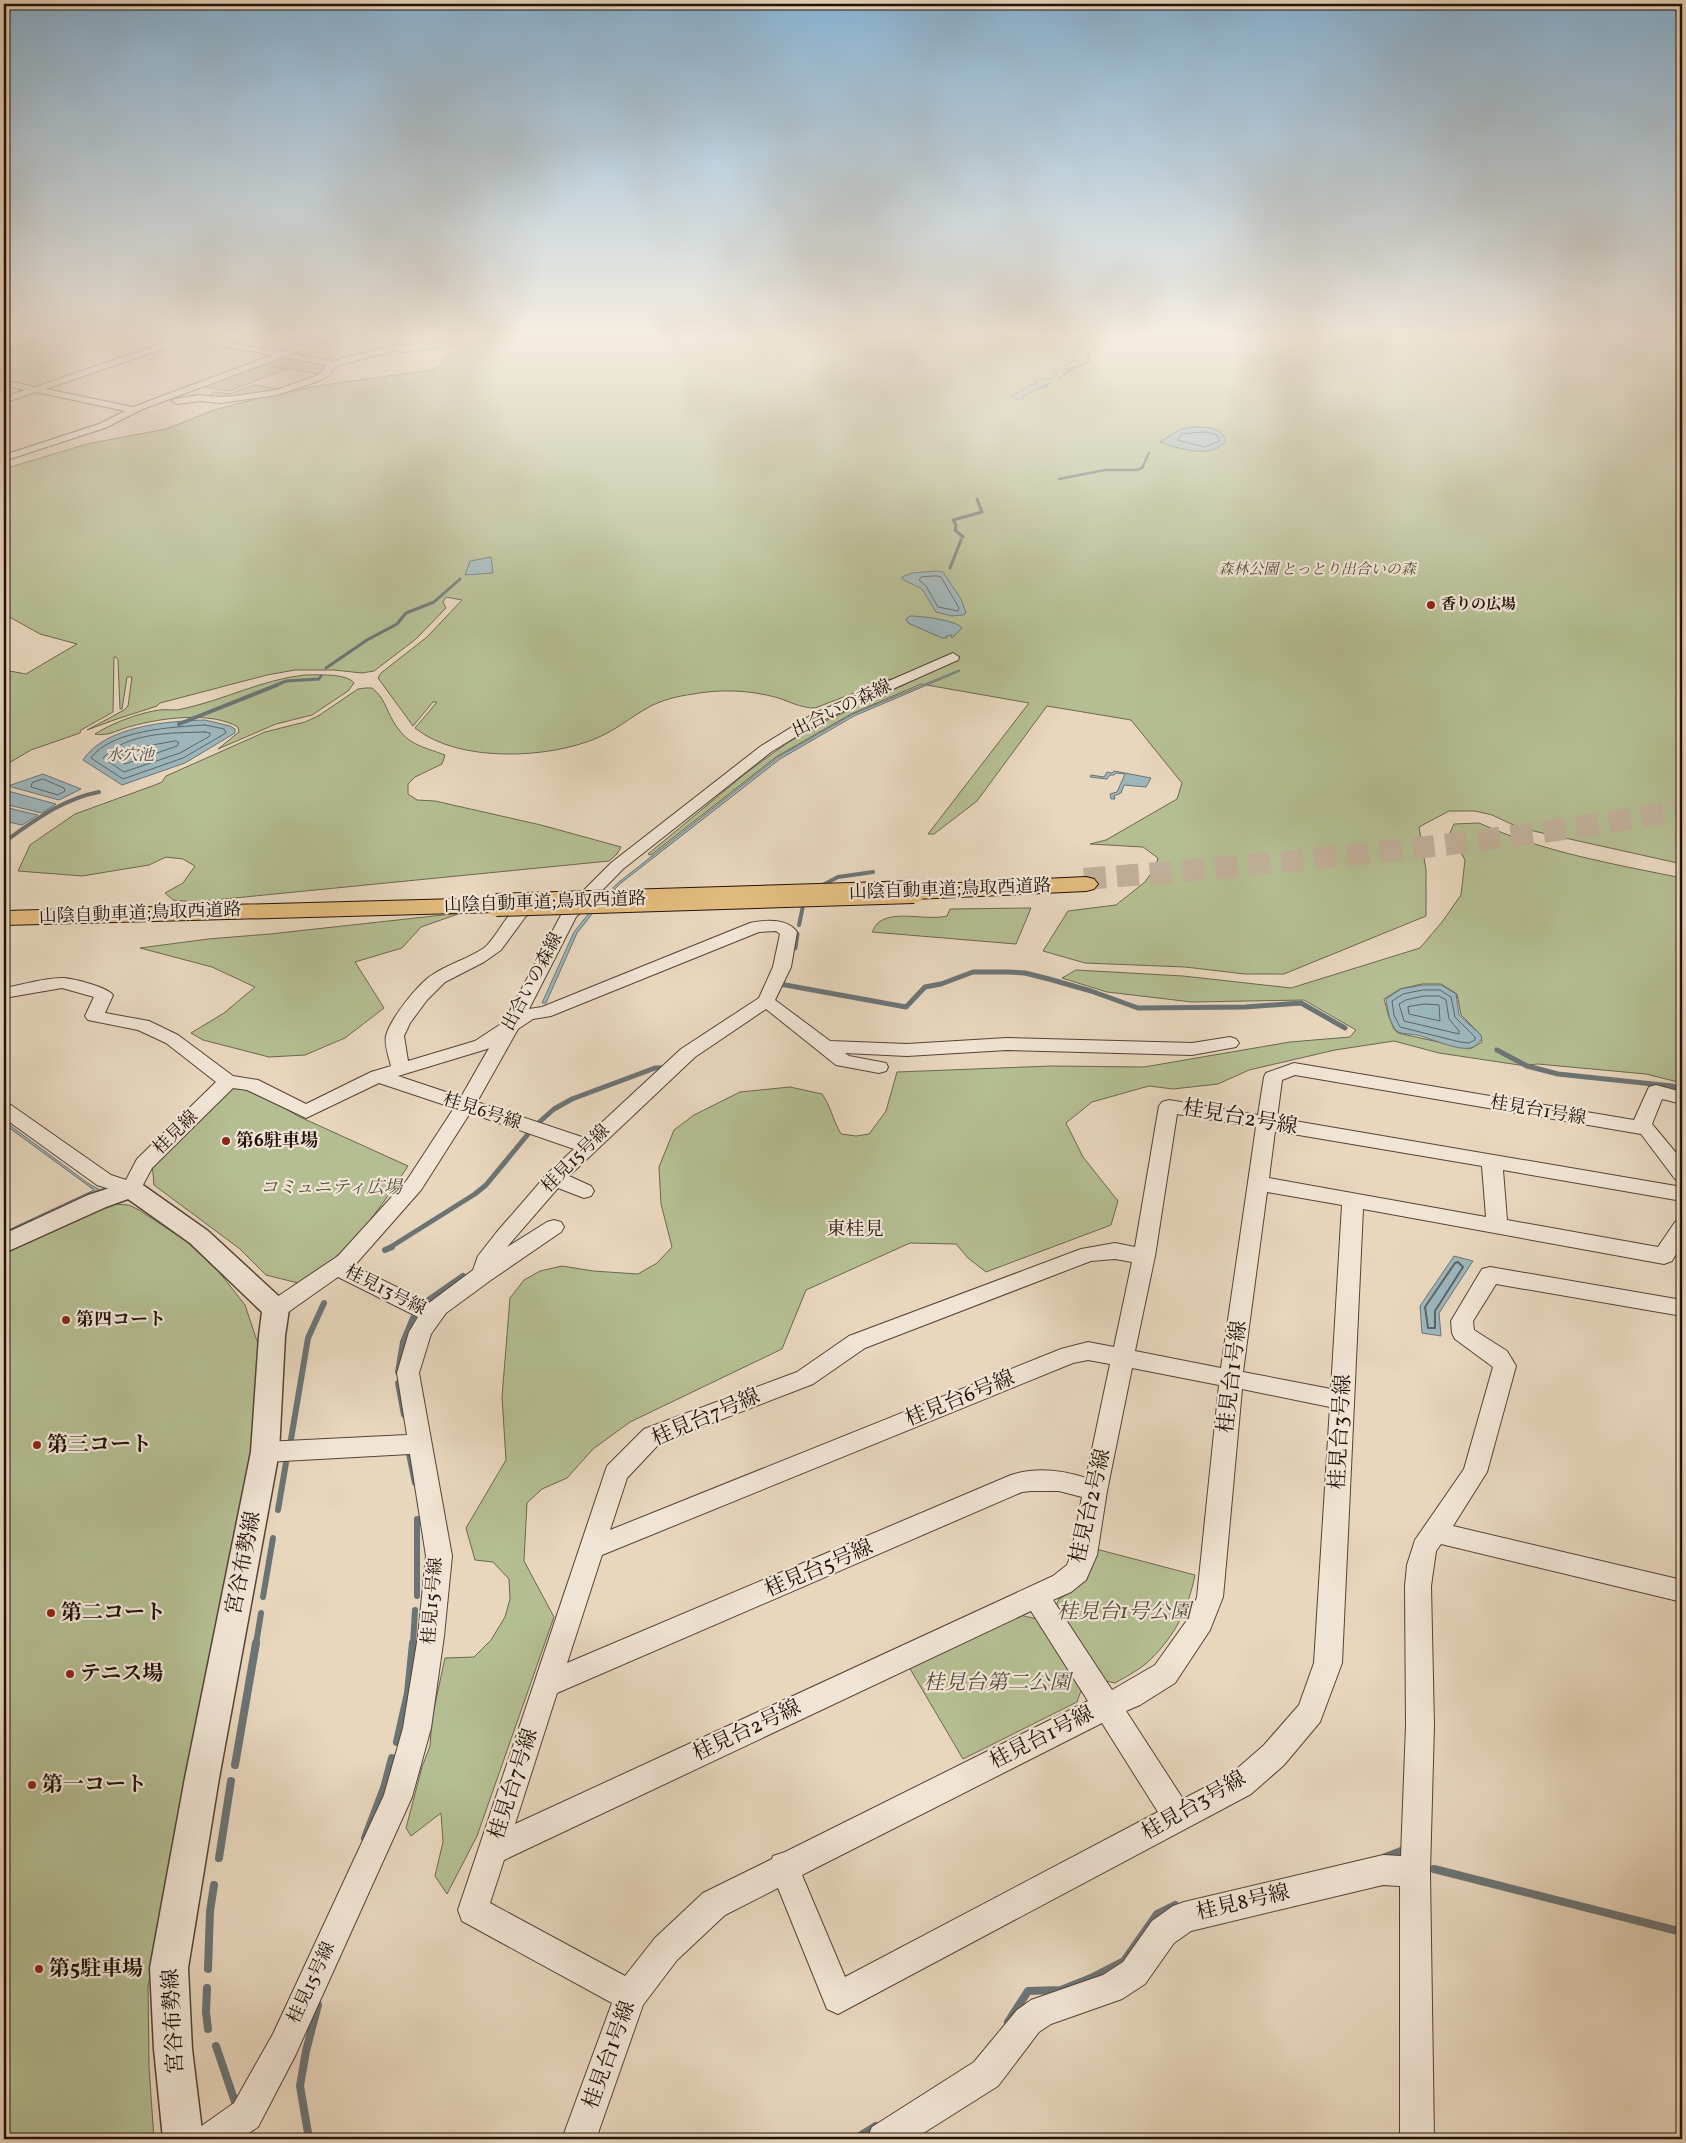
<svg xmlns="http://www.w3.org/2000/svg" width="1686" height="2143" font-family="Vollkorn,'Noto Serif JP',serif">
<style>
.green{fill:#b4be92;stroke:#6b684e;fill-rule:evenodd}
.water{fill:#9cb6bc;stroke:#6b7475}
.lines{fill:none;stroke-linecap:round;stroke-linejoin:round}
.shore-far1{stroke:#5f6463;stroke-width:1}
.shore{stroke:#5f6463;stroke-width:2}
.stream-far5{stroke:#6b7475;stroke-width:2.5}
.stream-far4{stroke:#6b7475;stroke-width:3}
.stream-far3{stroke:#6b7475;stroke-width:4}
.stream-far2{stroke:#6b7475;stroke-width:5}
.stream-far1{stroke:#6b7475;stroke-width:6}
.stream{stroke:#6b7475;stroke-width:8}
.motorway-tunnel{stroke:#c0af99;stroke-width:22;stroke-dasharray:22 11;stroke-linecap:butt}
.minor-casing{stroke:#544337;stroke-width:2}
.tertiary-casing{stroke:#544337;stroke-width:3}
.motorway-casing{stroke:#22120a;stroke-width:2}
.minor{fill:#f0e4d4;fill-rule:evenodd}
.tertiary{fill:#f0e4d4;fill-rule:evenodd}
.motorway{fill:#e4bb7e;fill-rule:evenodd}
.motorway-bridge-casing{stroke:#22120a;stroke-width:24;stroke-linecap:butt}
.motorway-bridge{stroke:#e4bb7e;stroke-width:22}
.poi-dot{fill:#8f2418;stroke:#f0e4d4;stroke-width:2}
.labels{text-anchor:middle;dominant-baseline:central;stroke-width:4.5;stroke-linejoin:round;paint-order:stroke}
.far-park-label{font-size:15px;font-style:italic;fill:#554e3a;stroke:#f0e4d4}
.far-poi-label{font-size:15px;font-weight:bold;fill:#22120a;stroke:#f0e4d4;text-anchor:start}
.far-water-label{font-size:16px;font-style:italic;fill:#4d4b48;stroke:#f0e4d4}
.street-label{font-size:18px;fill:#22120a;stroke:#f0e4d4}
.poi-label{font-size:18px;font-weight:bold;fill:#22120a;stroke:#f0e4d4;text-anchor:start}
.park-label{font-size:18px;font-style:italic;fill:#554e3a;stroke:#f0e4d4}
.neighbourhood-label{font-size:19px;fill:#22120a;stroke:#f0e4d4}
.near-street-label{font-size:21px;fill:#22120a;stroke:#f0e4d4}
.near-poi-label{font-size:21px;font-weight:bold;fill:#22120a;stroke:#f0e4d4;text-anchor:start}
.near-park-label{font-size:21px;font-style:italic;fill:#554e3a;stroke:#f0e4d4}
</style>
<rect width="100%" height="100%" fill="#e8d6bd"/>
<filter id="stains"><feTurbulence type="fractalNoise" baseFrequency=".004" numOctaves="4"/><feColorMatrix values="0 0 0 0 .2 0 0 0 0 .09 0 0 0 0 .02 0 0 0 .5 -.17"/></filter>
<radialGradient id="worn" r=".72"><stop offset=".6" stop-color="#630" stop-opacity="0"/><stop offset="1" stop-color="#630" stop-opacity=".3"/></radialGradient>
<!-- green -->
<path class="green" d="M511 332H1682V864L1520 828 1492 815 1475 811H1449L1419 827 1426 870V916L1284 974H1245L1185 967 1085 963 1043 951 1068 911 1116 905 1145 882 1155 868 1158 858 1143 847 1090 844 1106 840 1177 799 1182 783 1131 720 1047 706 977 801 934 834H928L1029 703 921 684 851 714 776 757 651 855 648 854 746 773 787 743 821 723 910 682 890 679 815 708C800 708 789 701 775 697 749 690 719 689 693 694 678 696 662 700 649 707 631 717 616 730 597 738 548 759 458 763 415 728L437 702H433L413 726 378 678 381 673 427 637 462 600 446 597 443 602 446 608 416 639 374 671 362 673 334 670H295L267 675 160 703 157 706 114 720 87 730 124 710 128 706 132 677H127L122 709H120L118 660 116 657H114L113 712 81 730 80 733 31 750 4 766V670L26 674 77 644 40 634 6 615H4V469L87 444 166 429 214 410 252 400 317 386 431 370 440 366 444 358 470 344Z
M280 356 330 365 322 375 264 363Z
M263 365 287 369 229 391 199 386 255 366Z
M254 385 280 389 232 399 207 397 215 392 229 394Z
M304 675C316 675 347 673 354 683L348 691 312 715 276 724 218 749 239 732 238 727C211 711 161 718 132 726 119 729 108 737 95 734 112 723 139 713 159 710 167 709 175 711 182 709 224 700 261 680 304 675Z
M366 688H372C384 697 386 709 393 721 407 745 421 746 445 755L442 764 415 777 408 784V794L417 800 435 801 541 825 621 847 617 854 609 861 194 902 173 900 165 893 183 883 195 866 183 859 166 857 149 865 82 876 18 871 30 845 75 814 155 785 162 782 166 776 265 732 305 722 318 716 358 689Z
M1479 823C1543 852 1613 864 1682 878V1083L1646 1074 1538 1064 1527 1065 1495 1048 1526 1066 1439 1053 1394 1041 1335 1050 1249 1070 1218 1084 1173 1089 1149 1086 1092 1102 1066 1123 1083 1157 1118 1201 1111 1225 986 1272 968 1258 956 1244 910 1243 806 1290 782 1349 630 1422 593 1449 567 1478 542 1489 527 1503 524 1561 554 1617 477 1836 447 1894 435 1876 443 1842 441 1813 411 1836 406 1828 422 1767 430 1746 432 1718 445 1658 474 1657 491 1640 505 1617 510 1599 509 1579 493 1562 475 1560 466 1528 506 1460 502 1397 510 1298 524 1280 540 1271 562 1266 593 1271 638 1274 657 1263 672 1247 661 1204 659 1167 674 1130 694 1115 740 1092 790 1087 822 1094C831 1106 833 1121 841 1134L856 1136 869 1134 886 1111 897 1072 1051 1066 1144 1067 1290 1042 1350 1037 1356 1030 1304 1000 1192 1002 1107 992 1062 978 1076 970 1183 976 1291 988 1420 948 1442 922 1461 895 1465 860 1450 833 1454 824ZM1422 984H1441L1457 994 1461 1015 1480 1034 1482 1042 1470 1049 1398 1033 1394 1029 1389 1017 1384 999 1400 989Z
M1031 908 1016 944 872 932C874 929 876 924 879 922 896 910 927 921 947 916L950 909Z
M461 913 421 927 402 948 355 962 384 1008 345 1038 305 1055 269 1057 203 1040 191 1033 224 1013 255 987 212 967 140 948 208 939 270 934Z
M241 1087 249 1088 300 1117 408 1166C385 1201 362 1235 330 1262 320 1270 308 1276 298 1283L266 1275 240 1249 154 1185 152 1162 231 1089Z
M113 1204 129 1205 139 1210 185 1240 219 1272 245 1305 259 1347 255 1435 148 1986 149 2067 154 2139H4V1251L91 1209Z
M1096 1549 1195 1575C1188 1609 1176 1634 1151 1659 1141 1669 1127 1676 1115 1683L1101 1680 1054 1610 1059 1599 1079 1586 1085 1579 1092 1568Z
M1020 1615 1037 1619 1082 1688 1077 1702 963 1759 909 1667Z"/>
<!-- water -->
<path class="water" d="M1071 332 1081 338 1084 332H1089L1083 341 1077 344 1081 351 1076 360 1079 365 1057 372 1056 377 1048 380 1051 383 1045 385 1049 386H1044L1048 387 1036 389 1022 397 1024 399H1015L1011 396 1027 388 1029 385 1038 383 1035 381 1053 377V370L1072 362 1077 350 1074 344 1079 340Z
M1193 427C1207 427 1222 427 1226 441 1213 459 1178 449 1160 442L1181 429Z
M491 557 493 573 465 575 470 561Z
M937 571 943 572 961 599 966 613 963 615 952 616 936 612 922 589 902 579V577L912 573Z
M910 616C921 616 956 620 962 628L952 638 951 635 946 636 947 638H942L908 623 906 619Z
M959 670 960 671 854 716 780 759 621 883 601 902 599 901 619 882 778 757 853 714Z
M205 720 230 726 235 729V733L185 763 122 785 83 760C105 726 168 721 205 720Z
M1114 771 1151 778 1146 787 1124 785 1121 793 1114 796 1115 799H1111L1110 794 1117 792 1125 774 1116 773 1114 775H1110L1107 779 1090 777 1091 775 1104 777 1107 772 1112 773Z
M43 774 81 789 59 800 8 786Z
M4 790 56 804 42 813 4 804Z
M4 807 38 815 22 825 4 821Z
M589 913 592 914 577 933 546 1003H542L574 932Z
M1423 985H1441L1456 994 1459 1015 1480 1034 1482 1038C1480 1042 1475 1047 1470 1048 1458 1051 1430 1038 1417 1035 1411 1034 1403 1034 1398 1032 1390 1026 1387 1008 1386 999L1401 989Z
M4 1121 89 1184 100 1190 98 1195 4 1238V1232L94 1190 4 1124Z
M1454 1256 1473 1261 1439 1313 1441 1336 1422 1333 1420 1306Z"/>
<g class="lines">
<!-- shore-far1 -->
<path class="shore-far1" d="M1206 432 1217 435 1220 441 1205 447 1177 440 1182 434Z
M937 576 941 577 959 608 958 611 938 607 926 586 919 580 921 577Z
M205 725 224 729 226 733 183 758 123 779 91 758C111 730 173 727 205 725Z
M205 732 210 733V736L180 753 124 772 103 758C127 732 172 733 205 732Z
M176 741 179 743 177 746 125 764 116 758 131 749Z
M43 779 64 788 65 791 58 795 31 787 32 783Z
M1423 990H1440L1451 997 1455 1017 1475 1037V1040L1469 1043 1460 1042 1400 1027 1394 1015 1392 1001 1403 994Z
M1424 996H1439L1446 1000 1449 1019 1459 1031V1034L1404 1021 1399 1004 1406 1000Z
M1425 1004 1439 1005 1440 1021 1409 1014 1408 1007Z"/>
<!-- shore -->
<path class="shore" d="M1458 1262 1463 1267 1435 1311V1328H1428L1425 1307 1455 1263Z"/>
<!-- stream-far5 -->
<path class="stream-far5" d="M7 351 68 332
M1059 379 1068 371 1090 361 1087 355 1096 347 1092 343C1092 337 1094 333 1100 332
M1059 479 1105 470H1137L1142 468 1149 453"/>
<!-- stream-far4 -->
<path class="stream-far4" d="M963 537 955 530 956 525 953 520 982 512 977 499
M950 568 961 540
M326 668 367 640 397 624 406 613 434 602 460 579
M274 686 286 681 319 679 321 676"/>
<!-- stream-far3 -->
<path class="stream-far3" d="M179 724 277 685
M4 842C34 821 62 799 99 792
M819 887 838 877 873 872
M799 925 804 901"/>
<!-- stream-far2 -->
<path class="stream-far2" d="M795 948 797 934
M780 984 906 1007 925 987 941 984 973 972H1007L1025 973 1049 979 1091 991 1138 1008 1245 1007 1301 1003 1345 1028
M1497 1050 1527 1066 1558 1074 1672 1086 1682 1089
M536 1125 554 1109 572 1099 655 1068H664
M389 1248 475 1194 486 1185 529 1133"/>
<!-- stream-far1 -->
<path class="stream-far1" d="M385 1250 392 1247
M427 1301 463 1276
M398 1372 403 1342 413 1318
M398 1383 404 1415
M290 1445 308 1338 324 1303
M409 1454 415 1483
M278 1510 287 1457
M417 1519V1596
M263 1597 273 1538
M256 1644 261 1613
M413 1644 415 1610"/>
<!-- stream -->
<path class="stream" d="M397 1742 408 1693 413 1643
M235 1765 256 1643
M365 1838 384 1788 392 1758
M219 1858 231 1781
M1383 1858 1401 1851
M1434 1869 1682 1932
M208 1969 210 1911 214 1885
M207 1988 206 2012 208 2029
M1008 2022 1028 1991 1061 1990 1091 1978 1124 1961 1157 1914 1175 1905
M216 2046 236 2105
M309 2139 300 2086 306 2051 318 2005
M855 2139 876 2126"/>
<!-- motorway-tunnel -->
<path class="motorway-tunnel" d="M1084 879C1284 863 1484 845 1682 810"/>
<!-- minor casing -->
<g class="minor-casing">
<path id="minor" d="M154 332H173L188 335 196 332H209L199 337 282 352 336 332H348L292 354 333 361 393 345 404 346 453 340 477 332H490L454 345 404 352 393 351 336 366 328 376 319 381 277 395 221 403 201 401 177 404 172 401 174 399 198 395 219 397 235 396 276 390 313 377 321 373 326 365 283 357 143 409 105 428 4 461V455L99 424 125 411 36 392 4 403V397L25 390 4 386V380L35 387 178 338ZM189 340 272 355 133 407 46 389Z
M953 653 959 657 958 660 823 720 771 752 623 869 576 917 529 1009 542 1007 750 923C765 920 787 918 797 932L791 967 775 1000 830 1041 907 1044 1007 1038 1192 1043 1230 1037 1236 1039 1239 1043 1236 1047 1192 1055 1007 1050 907 1056 845 1053 849 1056 886 1063 888 1067 886 1071 879 1073 836 1065 766 1009 695 1057 569 1176 591 1186 594 1191 591 1196 584 1198 558 1188 507 1247 547 1222 554 1220 561 1222 564 1227 561 1232 491 1280 446 1313 431 1334 419 1373 452 1556 444 1636 431 1728 412 1797 295 2056 258 2127 240 2139H195L200 2127 234 2103 273 2034 384 1795 403 1728 418 1636 426 1556 410 1454 265 1462 256 1459 253 1452 256 1445 265 1442 407 1435 397 1373 409 1332 418 1317 338 1277 284 1315 276 1317 268 1315 265 1309 268 1303 338 1256 407 1180 454 1108 379 1083 306 1118 247 1090 233 1088 152 1168 138 1194 131 1196 97 1185 4 1118V1103L11 1105 111 1175 126 1180 137 1159 216 1082 166 1043 138 1030 88 1020 85 1016 94 997 62 988 4 998V988C21 985 45 978 62 978 72 978 107 987 113 995L105 1013 149 1021 178 1035 233 1076 258 1080 306 1104 371 1072 391 1066C389 1057 384 1045 386 1036 390 1019 418 984 432 975 448 964 468 959 484 948 497 938 510 905 525 903 531 903 538 905 544 907L546 910 544 913 530 914 526 916 501 950 484 962 445 982 427 1000 410 1023 404 1036 408 1061 475 1041 504 1022 561 915 571 903 611 863 761 746 813 714ZM776 931 780 934 773 967 759 998 681 1049 585 1138 477 1102 518 1029 533 1019 551 1016 759 932ZM489 1048 461 1097 398 1076 487 1049ZM470 1113 574 1149 548 1173 496 1233 478 1256 473 1270 429 1303 354 1266 421 1190Z
M1294 1063 1634 1120 1649 1087 1656 1085 1682 1092V1104L1662 1099 1652 1124 1682 1160V1181L1675 1179 1641 1134 1295 1075 1282 1080 1277 1118 1682 1187V1201L1503 1170 1507 1220 1658 1247 1675 1222 1682 1220V1244L1672 1261 1664 1264 1363 1209 1342 1663 1320 1722 1284 1765 1251 1794 838 2014 827 2009 778 1888 725 1915 677 1960 643 2005 596 2139H562L612 2003 462 1921 458 1910 607 1466 644 1429 797 1372 849 1336 1081 1249 1115 1243 1135 1247 1159 1106 1162 1102 1169 1100 1258 1115 1264 1077 1266 1073ZM1177 1114 1256 1127 1221 1368 1135 1351 1155 1256ZM1275 1131 1482 1166 1486 1217 1269 1178ZM1267 1192 1342 1205 1331 1389 1243 1372ZM1115 1259 1132 1262 1114 1347 1088 1342 1061 1349 610 1530 627 1478 660 1443 813 1384 865 1348 1091 1261ZM1088 1360 1110 1364 1086 1478C1062 1470 1036 1467 1011 1475L567 1663 602 1555 1073 1363ZM1132 1368 1219 1385 1197 1597 1190 1616 1155 1665 1112 1690 1053 1600 1071 1592 1086 1580 1097 1555 1107 1491ZM1242 1389 1330 1407 1314 1663 1299 1705 1264 1745 1231 1774 1183 1799 1126 1711 1140 1705 1175 1683 1210 1630 1223 1597ZM1031 1491H1059L1082 1497 1071 1555 1067 1565 1053 1576 515 1824 557 1693 1022 1492ZM1031 1611 1088 1701 785 1852 773 1856 772 1859 703 1893 655 1938 625 1976 490 1903 504 1860ZM1102 1723 1158 1812 845 1977 802 1875Z
M1490 1267 1682 1300V1316L1496 1284 1473 1321 1474 1330 1507 1351 1516 1366 1487 1472 1453 1526 1682 1580V1602L1441 1544 1436 1551 1431 1586 1434 1725 1430 1872 1434 2139H1400V1886L1383 1885 1191 1931 1174 1943 1145 1984 1122 1999 1051 2024 1039 2032 998 2086 914 2139H867L872 2127 974 2062 1017 2010 1031 2000 1103 1975 1123 1962 1152 1921 1173 1906 1184 1902 1383 1855 1401 1856 1406 1725 1405 1586 1407 1565 1415 1540 1464 1469 1493 1367 1455 1339 1452 1333 1451 1321 1482 1269Z"/>
</g>
<!-- tertiary casing -->
<g class="tertiary-casing">
<path id="tertiary" d="M131 1181 140 1183 208 1231 285 1302 289 1309 285 1336 279 1452 219 1778 188 1968 192 2049 203 2139H163L154 2049 150 1968 185 1778 251 1452 259 1336 262 1312 190 1243 128 1199 106 1207 4 1253V1234L88 1195Z"/>
</g>
<!-- motorway casing -->
<g class="motorway-casing">
<path id="motorway" d="M1086 877 1094 879 1098 884 1094 889 1086 891 914 899 906 897 902 892 906 887 914 885Z
M496 898 505 900 508 905 505 910 496 912 4 925V911Z"/>
</g>
<!-- minor -->
<use href="#minor" class="minor"/>
<!-- tertiary -->
<use href="#tertiary" class="tertiary"/>
<!-- motorway -->
<use href="#motorway" class="motorway"/>
<!-- motorway-bridge casing -->
<g class="motorway-bridge-casing">
<path id="motorway-bridge" d="M496 905 914 892"/>
</g>
<!-- motorway-bridge -->
<use href="#motorway-bridge" class="motorway-bridge"/>
</g>
<!-- sky -->
<linearGradient id="sky" x2="0" y2="1"><stop stop-color="#89b5d6"/><stop offset="0.53" stop-color="#f5ede1"/><stop offset="1" stop-color="#f5ede1" stop-opacity="0"/></linearGradient>
<rect width="1686" height="632" fill="url(#sky)"/>
<!-- markers -->
<g class="poi-dot">
<circle cx="1431" cy="605" r="5"/>
<circle cx="226" cy="1141" r="5"/>
<circle cx="66" cy="1320" r="5"/>
<circle cx="37" cy="1445" r="5"/>
<circle cx="51" cy="1613" r="5"/>
<circle cx="70" cy="1674" r="5"/>
<circle cx="32" cy="1785" r="5"/>
<circle cx="39" cy="1969" r="5"/>
</g>
<g class="labels">
<!-- far-park labels -->
<g class="far-park-label">
<text x="1317" y="570">森林公園 とっとり出合いの森</text>
</g>
<!-- far-poi labels -->
<g class="far-poi-label">
<text x="1441" y="605">香りの広場</text>
</g>
<!-- far-water labels -->
<g class="far-water-label">
<text x="130" y="756">水穴池</text>
</g>
<!-- street labels -->
<g class="street-label">
<text transform="translate(842 709) rotate(-26)">出合いの森線</text>
<text transform="translate(950 890) rotate(-2)">山陰自動車道;鳥取西道路</text>
<text transform="translate(545 903) rotate(-2)">山陰自動車道;鳥取西道路</text>
<text transform="translate(140 914) rotate(-2)">山陰自動車道;鳥取西道路</text>
<text transform="translate(533 982) rotate(-62)">出合いの森線</text>
<text transform="translate(1538 1111) rotate(10)">桂見台1号線</text>
<text transform="translate(482 1112) rotate(18)">桂見6号線</text>
<text transform="translate(176 1133) rotate(-44)">桂見線</text>
<text transform="translate(576 1159) rotate(-45)">桂見15号線</text>
<text transform="translate(385 1291) rotate(27)">桂見13号線</text>
<text transform="translate(433 1601) rotate(-85)">桂見15号線</text>
<text transform="translate(312 1983) rotate(-65)">桂見15号線</text>
</g>
<!-- poi labels -->
<g class="poi-label">
<text x="236" y="1141">第6駐車場</text>
<text x="76" y="1320">第四コート</text>
</g>
<!-- park labels -->
<g class="park-label">
<text x="331" y="1188">コミュニティ広場</text>
</g>
<!-- neighbourhood labels -->
<g class="neighbourhood-label">
<text x="855" y="1230">東桂見</text>
</g>
<!-- near-street labels -->
<g class="near-street-label">
<text transform="translate(1240 1118) rotate(10)">桂見台2号線</text>
<text transform="translate(1233 1377) rotate(-83)">桂見台1号線</text>
<text transform="translate(960 1399) rotate(-22)">桂見台6号線</text>
<text transform="translate(706 1418) rotate(-23)">桂見台7号線</text>
<text transform="translate(1341 1432) rotate(-87)">桂見台3号線</text>
<text transform="translate(1091 1506) rotate(-77)">桂見台2号線</text>
<text transform="translate(244 1563) rotate(-79)">宮谷布勢線</text>
<text transform="translate(819 1569) rotate(-23)">桂見台5号線</text>
<text transform="translate(747 1731) rotate(-25)">桂見台2号線</text>
<text transform="translate(1042 1738) rotate(-27)">桂見台1号線</text>
<text transform="translate(514 1784) rotate(-72)">桂見台7号線</text>
<text transform="translate(1194 1806) rotate(-30)">桂見台3号線</text>
<text transform="translate(1243 1903) rotate(-13)">桂見8号線</text>
<text transform="translate(174 2021) rotate(-93)">宮谷布勢線</text>
<text transform="translate(610 2055) rotate(-70)">桂見台1号線</text>
</g>
<!-- near-poi labels -->
<g class="near-poi-label">
<text x="47" y="1445">第三コート</text>
<text x="61" y="1613">第二コート</text>
<text x="80" y="1674">テニス場</text>
<text x="42" y="1785">第一コート</text>
<text x="49" y="1969">第5駐車場</text>
</g>
<!-- near-park labels -->
<g class="near-park-label">
<text x="1124" y="1612">桂見台1号公園</text>
<text x="997" y="1683">桂見台第二公園</text>
</g>
</g>
<!-- margin -->
<rect width="1686" height="2143" fill="none" stroke="#e8d6bd" stroke-width="20"/>
<rect x="5" y="5" width="1676" height="2133" fill="none" stroke="#22120a" stroke-width="2.5"/>
<rect x="10" y="10" width="1666" height="2123" fill="none" stroke="#22120a"/>
<rect width="100%" height="100%" filter="url(#stains)"/>
<rect width="100%" height="100%" fill="url(#worn)"/>
</svg>
